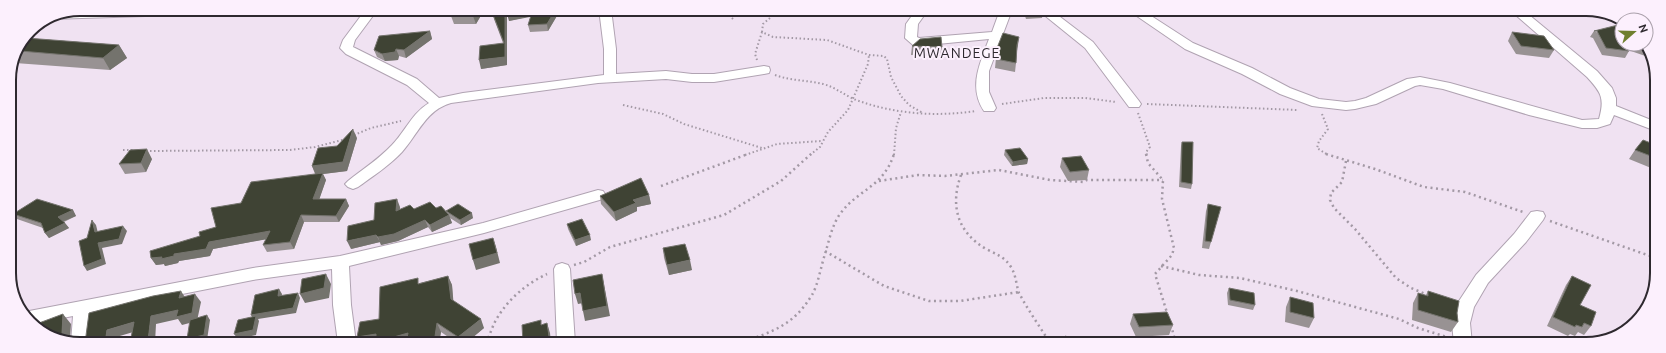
<svg xmlns="http://www.w3.org/2000/svg" width="1666" height="353" font-family="Ubuntu,sans-serif">
<style>
.lines{fill:none;stroke-linecap:round;stroke-linejoin:round}
.service-casing{stroke:#b0a3b2;stroke-width:8}
.minor-casing{stroke:#b0a3b2;stroke-width:2}
.path-far1{stroke:#a399a5;stroke-width:2;stroke-dasharray:1.5 2.5;stroke-linecap:butt}
.path{stroke:#a399a5;stroke-width:2.5;stroke-dasharray:2 3.5;stroke-linecap:butt}
.service{stroke:#fff;stroke-width:6}
.minor{fill:#fff;fill-rule:evenodd}
.wall{fill:#989293}
.shaded-wall{fill:#74736d}
.building{fill:#3f4334;stroke:#74736d}
.labels{text-anchor:middle;dominant-baseline:central;stroke-width:4;stroke-linejoin:round;paint-order:stroke}
.quarter-label{font-size:14px;letter-spacing:1px;fill:#2e292f;stroke:#fcf0fd}
.rim{fill:none;stroke:#2e292f;stroke-width:2}
</style>
<rect width="100%" height="100%" fill="#f0e2f2"/>
<g class="lines">
<!-- service casing -->
<g class="service-casing">
<path id="service" d="M50 16 269 9"/>
</g>
<!-- minor casing -->
<g class="minor-casing">
<path id="minor" d="M366 9H378L355 40 353 47 417 79 439 98 463 93 604 75V49L599 9H611L616 49V74L666 71 692 74H714L764 66 769 67 770 70 769 73 764 74 714 82H692L666 79 598 83 451 103C426 110 418 134 402 152 389 166 373 176 358 187L353 189 348 187 345 184 348 181C363 169 379 159 392 145 405 132 412 113 429 103L407 85 346 54 340 48 343 40Z
M916 10H928L918 24 917 37 919 38 992 32 1000 10H1012L989 71V92L996 108 994 111H984C968 87 980 63 989 39L917 46 913 45 905 38 906 24Z
M1038 10H1051L1093 42 1139 101 1141 104 1139 107H1129L1085 48Z
M1128 10H1142L1193 43 1252 68 1290 88 1319 99 1346 102 1355 101 1366 98 1407 79 1420 77 1450 83 1582 120 1599 119C1605 98 1601 92 1587 77L1510 10H1523L1597 71 1612 88 1616 98V106L1656 122V131L1614 115 1610 124 1597 128H1582L1529 115 1443 89 1420 85 1415 86 1376 104 1355 109 1346 110 1312 106 1280 94 1242 74 1185 49Z
M598 190 603 191 606 195 603 199 484 233 349 266 351 305 356 343H338L333 305 332 269 253 280 91 312 89 343H71L73 316 31 324 24 312 253 268 340 256 483 223Z
M1537 211 1543 212 1545 216 1543 220 1526 242 1488 283 1474 307 1470 323 1472 344H1454L1452 323 1459 301 1476 275 1514 234 1531 212Z
M562 263 568 265 570 269 575 343H557L554 269 556 265Z"/>
</g>
<!-- path-far1 -->
<path class="path-far1" d="M723 10 733 19
M779 10 763 24 762 32 773 37 827 40 869 55 884 56 887 59 891 77 901 96 909 105 923 113
M757 60 755 54 762 32
M775 75C791 81 807 80 823 84 835 87 844 95 856 100 895 114 935 117 976 111
M1002 104 1044 98H1085L1116 102
M1147 104 1298 110
M623 105 663 114 684 124 762 148
M1138 113 1150 147 1146 152 1147 155
M1322 114 1328 129 1319 141 1317 148 1328 155
M354 135 371 128 401 121
M123 150H133
M146 151 290 150 315 147 346 139
M745 155 777 144 821 141
M810 155 820 147 828 132 848 110 868 64 869 55
M894 155 896 128 901 112"/>
<!-- path -->
<path class="path" d="M1146 154 1148 163 1163 180 1162 199 1174 248 1172 255 1155 274 1168 316
M1326 154 1375 169 1424 187 1465 192 1523 212
M1346 161 1342 182 1331 193 1330 200 1334 208 1355 229 1396 278 1411 288 1428 295
M961 175C950 205 957 232 986 249 996 254 1005 257 1011 267 1016 275 1016 284 1019 293 1028 310 1040 327 1050 343
M879 181 918 175 945 176 999 170 1050 180 1084 182 1087 180H1163
M661 186 748 154
M1550 221 1656 258
M825 251 884 286 929 301H960L1019 292
M574 265 584 262 610 247 724 215 781 181 811 154
M1161 266 1199 275 1240 278 1297 291 1399 319 1418 328 1447 337
M1171 325 1176 344
M486 343C490 335 492 327 496 320 508 299 526 284 547 274
M741 343C773 331 793 326 812 295 818 285 821 266 825 254 829 241 832 225 840 214 858 189 883 188 894 154
M1166 344 1176 343"/>
<!-- service -->
<use href="#service" class="service"/>
<!-- minor -->
<use href="#minor" class="minor"/>
</g>
<!-- wall -->
<path class="wall" d="M455 9H482L483 12 476 24H454L451 16Z
M509 9H561L548 31 530 32 528 25 531 16 509 21Z
M1023 10H1042L1043 11 1042 18 1026 19Z
M492 12 507 17V65L481 69 503 43 494 19Z
M430 31 432 39 406 58 399 56 398 60 385 61 377 57 374 50Z
M1594 31 1622 44H1644L1651 58 1628 50 1629 51 1625 58 1602 55 1593 38 1590 37Z
M1512 32 1554 50 1549 58 1516 54 1508 41Z
M26 38 119 45 127 58 110 70 15 63Z
M1018 45 1017 51 1016 63 1015 72 995 68 997 48Z
M912 46 942 47 941 56 911 55Z
M357 138 347 171 323 174 326 180 319 199H346L349 206 339 222H304L294 249 267 252 263 245 266 239 213 249 210 256 179 261 178 263 165 266 164 264 156 265 151 258 200 236 216 227 241 203 315 174 312 166 337 146Z
M1182 142 1192 184 1191 189 1179 187 1181 146Z
M1656 145V170L1629 159 1635 150Z
M1005 150 1028 159 1027 164 1012 166 1004 155Z
M1062 158 1089 170 1087 180 1068 181 1060 167Z
M152 159 146 172 125 174 119 164Z
M649 195 651 204 637 207V211L616 221 601 204 600 196Z
M1208 204 1211 242 1209 249 1202 248 1206 211Z
M400 207V209H414L436 208 446 212 473 218 461 225 450 218 452 223 432 232 428 227 398 241 381 245 380 242 351 249 374 220Z
M73 210 76 216 64 222 69 228 49 238 45 233 43 228 17 219 13 214Z
M567 224 591 240 576 246 568 229Z
M663 248 692 270 669 275 664 258Z
M448 276 452 285 453 301 484 328 466 343H457L441 332 439 343H360L357 337 379 319 420 283Z
M1572 276 1580 305 1591 326 1584 335 1578 332 1575 336 1570 334 1568 336 1547 326 1566 285Z
M1229 288 1255 305 1253 310 1228 305 1227 293Z
M1428 291 1457 313 1458 322 1451 332 1412 320 1413 303 1418 293 1426 295Z
M1290 297 1314 318 1309 328 1285 322 1286 307Z
M1133 314 1173 325 1169 335 1136 337 1130 324Z"/>
<!-- shaded-wall -->
<path class="shaded-wall" d="M477 9H482L483 12 476 24 473 16Z
M505 9 507 17V65L481 69 479 60 505 57Z
M529 9H534L535 16 509 21 507 14Z
M556 9H561L548 31 547 24Z
M430 31 432 39 406 58 404 50Z
M1019 37 1018 45 1015 54 1017 45Z
M119 45 127 58 110 70 103 58Z
M396 49 399 56 398 60 385 61 382 54Z
M353 129 357 138 347 171 323 174 326 180 317 206 313 199 316 175 312 166 343 162Z
M147 149 152 159 146 172 141 163Z
M1028 159 1027 164 1012 166 1013 162Z
M649 195 651 204 637 207V211L616 221 614 212 633 200Z
M346 199 349 206 339 222 336 216Z
M397 199 400 207 399 218 396 211Z
M73 210 76 216 62 222 58 217Z
M472 213 473 218 461 225 460 220Z
M301 215 304 222 294 249 290 242Z
M449 215 452 223 432 232 430 225Z
M92 220 96 225 99 237 95 232Z
M425 220 428 227 398 241 381 245 378 237Z
M65 223 69 228 49 238 45 233Z
M123 226 127 231 122 244 102 248 106 264 87 271 84 266 98 243Z
M270 231 273 238 213 249 210 256 179 261 178 263 165 266 164 264 156 265 151 258 174 254 209 242Z
M376 235 380 242 351 249 347 241Z
M590 235 591 240 576 246 575 240Z
M493 238 496 247 500 263 476 270 473 260Z
M690 260 692 270 669 275 667 265Z
M326 274 331 284 329 298 305 303 300 294Z
M602 274 610 316 585 321 583 311Z
M448 276 452 285 454 308 451 299Z
M279 289 282 294 281 301 278 296Z
M181 291 186 299 179 298Z
M298 293 300 298 296 313 258 319 259 321 256 335 238 339 234 334 254 320 251 315Z
M580 293 583 303 578 304 575 294Z
M195 294 201 302 197 321 182 325 178 319 156 324 155 343 148 341 151 316Z
M63 314 71 324 70 339 72 343H67L57 338 62 333Z
M207 315 210 320 207 340 196 343H189L187 339Z
M481 319 484 328 466 343H460L458 337Z
M134 322 140 330 113 338 112 343H105L107 330Z
M437 323 441 332 439 343H434Z
M547 323 550 333 551 343H550Z
M408 333V343H360L357 337 376 334Z
M156 338 160 343H156Z"/>
<!-- building -->
<path class="building" d="M455 9H477L473 16H451Z
M503 9H505V57L479 60 480 46 504 43 492 12Z
M509 9H529L507 14Z
M533 9H556L547 24 528 25Z
M1026 10H1042L1043 11 1027 12Z
M1622 24V44H1625L1629 51 1606 48 1597 31H1594Z
M430 31 404 50 396 49 395 52 382 54 374 50 379 36Z
M1512 32 1544 36 1554 50 1521 46Z
M1003 33 1019 37 1017 45 1016 63 996 59 997 48Z
M941 37 942 47 912 46 920 39Z
M26 38 119 45 103 58 20 51Z
M1635 44H1644L1646 48Z
M353 129 343 162 312 166 318 148 337 146Z
M1643 140 1656 145V158L1635 150Z
M1182 142H1193L1192 184 1181 182Z
M1020 148 1028 159 1013 162 1005 150Z
M147 149 141 163 119 164 130 150Z
M1081 156 1089 170 1070 172 1062 158Z
M323 173 313 199H346L336 216 301 215 290 242 263 245 270 231 209 242 206 249 174 254V256L161 259 162 257 151 258 150 251 200 236 199 232 216 227 211 208 241 203 251 182Z
M641 178 649 195 633 200 636 203 614 212 600 196Z
M37 199 73 210 58 217 65 223 45 233 41 223 13 214Z
M397 199 396 211 410 205 414 209 430 202 436 208 441 206 449 215 430 225 425 220 394 234 378 237 376 235 347 241 348 226 374 220 375 203Z
M458 204 472 213 460 220 446 211Z
M1208 204 1221 207 1211 242 1205 241Z
M582 219 590 235 575 240 567 224Z
M92 220 95 232 123 226 119 239 98 243 102 259 84 266 79 241 87 238Z
M493 238 497 253 473 260 469 244Z
M685 244 690 260 667 265 663 248Z
M326 274 324 288 300 294 302 279Z
M602 274 607 306 583 311 580 293 575 294 573 280Z
M448 276 451 299 481 319 458 337 437 323 434 343H406L408 333 376 342V334L357 337 360 322 379 319 380 287 418 278V284Z
M1572 276 1591 285 1580 305 1596 312 1591 326 1584 323 1582 327 1576 325 1575 327 1553 317Z
M1229 288 1254 293 1255 305 1230 300Z
M279 289 278 296 298 293 293 308 251 315 255 295Z
M181 291 179 298 195 294 192 313 176 317 178 310 151 316 148 341 156 338V343H130L134 322 107 330 105 343H85L89 313 153 296Z
M1428 291 1459 301 1457 313 1458 322 1418 310V293L1428 296Z
M1290 297 1313 303 1314 318 1290 312Z
M1167 312 1173 325 1139 327 1133 314Z
M63 314 62 333 66 335 57 338 39 328V323Z
M207 315 204 335 187 339 190 320Z
M256 316 253 330 234 334 238 320Z
M541 320V325L547 323 550 343H523L522 325Z
M1066 336 1074 343H1051Z"/>
<g class="labels">
<!-- quarter labels -->
<g class="quarter-label">
<text x="957" y="53">MWANDEGE</text>
</g>
</g>
<!-- crop -->
<path d="M0 0H1666V353H0ZM80 16H1586A64 64 0 0 1 1650 80V273A64 64 0 0 1 1586 337H80A64 64 0 0 1 16 273V80A64 64 0 0 1 80 16Z" fill="#fcf0fd" fill-rule="evenodd"/>
<path class="rim" d="M80 16H1586A64 64 0 0 1 1650 80V273A64 64 0 0 1 1586 337H80A64 64 0 0 1 16 273V80A64 64 0 0 1 80 16Z"/>
<!-- north arrow -->
<g transform="translate(1634 32) rotate(70)"><circle r="19" fill="#fcf0fd" stroke="#aaa0ab"/>
<path d="M0-3L7 15L0 10L-7 15Z" fill="#6f7f2e"/>
<text y="-6" font-size="11" font-weight="bold" text-anchor="middle" fill="#2e292f">N</text>
</g>
</svg>
